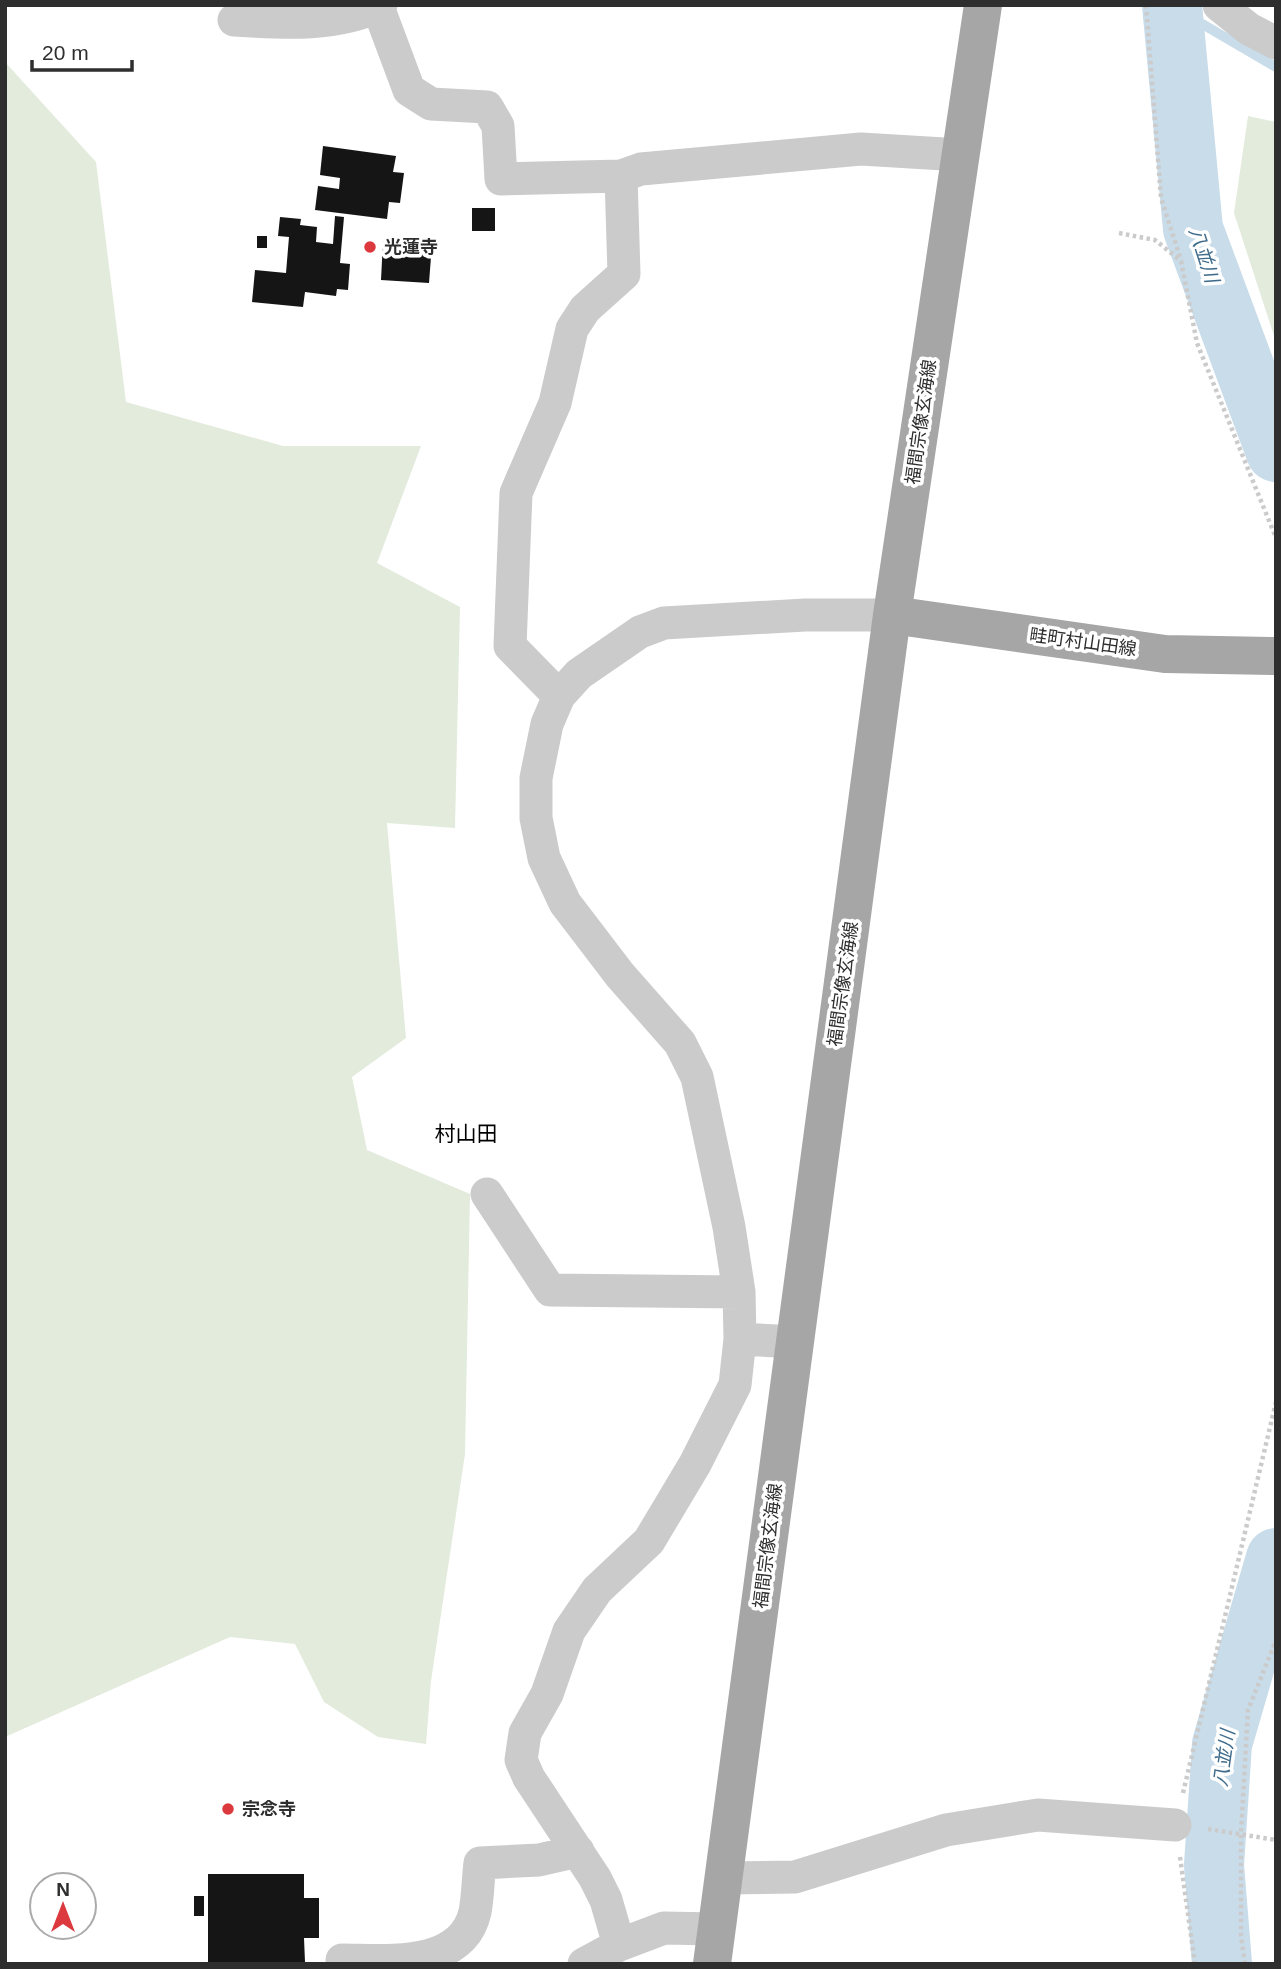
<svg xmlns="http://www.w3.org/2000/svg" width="1281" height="1969" font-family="Helvetica,'Noto Sans JP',sans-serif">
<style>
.green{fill:#e3ebdc}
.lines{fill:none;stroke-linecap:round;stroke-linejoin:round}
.stream{stroke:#c9dcea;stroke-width:10}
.river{stroke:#c9dcea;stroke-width:60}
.building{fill:#151515}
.path{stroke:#cbcbcb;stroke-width:4.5;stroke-dasharray:3.5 3.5;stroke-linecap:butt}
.minor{stroke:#cbcbcb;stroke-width:33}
.major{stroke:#a6a6a6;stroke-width:38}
.poi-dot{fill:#dc393e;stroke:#fff;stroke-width:2.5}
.labels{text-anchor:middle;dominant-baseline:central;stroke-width:7;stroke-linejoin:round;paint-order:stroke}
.poi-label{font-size:18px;font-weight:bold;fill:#2e2e2e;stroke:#fff;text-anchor:start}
.street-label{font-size:18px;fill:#2e2e2e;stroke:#fff}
.water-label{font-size:19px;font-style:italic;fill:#406c8c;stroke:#fff}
.quarter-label{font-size:21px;fill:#000;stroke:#fff}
</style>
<rect width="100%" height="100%" fill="#fff"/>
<!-- green -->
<path class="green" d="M5 62 96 162 126 402 283 446H421L377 563 460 607 455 828 387 823 406 1038 352 1077 367 1150 470 1194 465 1454 431 1681 426 1744 378 1737 324 1702 295 1644 230 1637 5 1737Z
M1248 116 1276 122V342L1234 213Z"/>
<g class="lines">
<!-- stream -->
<path class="stream" d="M1183 5 1192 18 1276 67"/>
<!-- river -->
<path class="river" d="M1172 5 1193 229 1276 452
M1222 1964 1214 1865 1222 1744 1276 1558"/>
</g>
<!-- building -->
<path class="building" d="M323 146 396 156 393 172 404 173 400 203 389 202 387 219 315 210 318 186 339 189 340 178 320 175Z
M472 208H495V231H472Z
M335 216 344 217 340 263 350 264 348 290 337 289 336 296 305 292 303 307 252 302 255 270 286 273 289 237 278 236 280 217 301 219 300 225 317 227 316 242 333 244Z
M257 236H267V248H257Z
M383 241 432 244 429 283 381 280Z
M208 1874H304V1898H319V1938H304L305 1962 208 1964Z
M194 1896H204V1916H194Z"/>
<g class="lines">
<!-- path -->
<path class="path" d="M1146 5 1161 198 1181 260
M1119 233 1155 240 1181 261 1197 343 1276 538
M1183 1793 1276 1402
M1208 1829 1276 1840
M1180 1857 1195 1964
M1245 1964 1241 1936V1833L1248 1710 1276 1640"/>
<!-- minor -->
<path class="minor" d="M1219 5 1249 29 1276 43
M378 7 409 90 431 104 487 107 498 126 501 179 621 176 641 169 861 149 961 155
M234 20C283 23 336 27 381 5
M559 696 510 646 516 493 555 403 572 329 585 309 624 274 621 176
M487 1194 550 1290 739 1292
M740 1339 795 1342
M725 1878 795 1877 946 1830 1038 1815 1175 1825
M716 1929 664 1928 619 1945 606 1900 595 1878 529 1778 521 1760 525 1733 547 1694 569 1631 597 1590 649 1541 695 1464 735 1385 740 1339 739 1292 729 1227 697 1077 680 1043 620 975 565 903 544 858 536 818V778L547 724 559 696 579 674 640 632 664 623 805 615H892
M342 1960C386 1960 462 1969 475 1912 478 1896 478 1879 480 1863L539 1860 578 1851
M584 1964 619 1945"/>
<!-- major -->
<path class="major" d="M892 615 1165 654 1276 656
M712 1964 892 615 983 5"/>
</g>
<!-- markers -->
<g class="poi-dot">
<circle cx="370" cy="247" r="7"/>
<circle cx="228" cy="1809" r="7"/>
</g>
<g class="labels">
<!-- poi labels -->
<g class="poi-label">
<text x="384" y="247">光蓮寺</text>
<text x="242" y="1809">宗念寺</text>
</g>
<!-- street labels -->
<g class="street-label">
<text transform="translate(921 422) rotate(-82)">福間宗像玄海線</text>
<text transform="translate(1083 642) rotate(8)">畦町村山田線</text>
<text transform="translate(843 984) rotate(-82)">福間宗像玄海線</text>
<text transform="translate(768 1546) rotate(-83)">福間宗像玄海線</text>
</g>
<!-- water labels -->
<g class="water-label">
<text transform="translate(1204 255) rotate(72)">八並川</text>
<text transform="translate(1224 1758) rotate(-82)">八並川</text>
</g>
<!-- quarter labels -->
<g class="quarter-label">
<text x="466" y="1133">村山田</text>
</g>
</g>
<!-- border -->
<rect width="1281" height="1969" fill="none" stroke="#2e2e2e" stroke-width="14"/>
<!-- north arrow -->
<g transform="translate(63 1906)"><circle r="33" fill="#ffffff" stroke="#ababab" stroke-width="2"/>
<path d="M0-5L12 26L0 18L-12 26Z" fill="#dc393e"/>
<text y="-10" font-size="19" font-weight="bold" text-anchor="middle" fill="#2e2e2e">N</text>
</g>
<!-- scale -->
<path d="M32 60v10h100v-10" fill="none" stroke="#2e2e2e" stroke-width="3.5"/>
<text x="42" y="60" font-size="21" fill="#2e2e2e" stroke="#ffffff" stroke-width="5" paint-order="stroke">20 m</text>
</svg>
